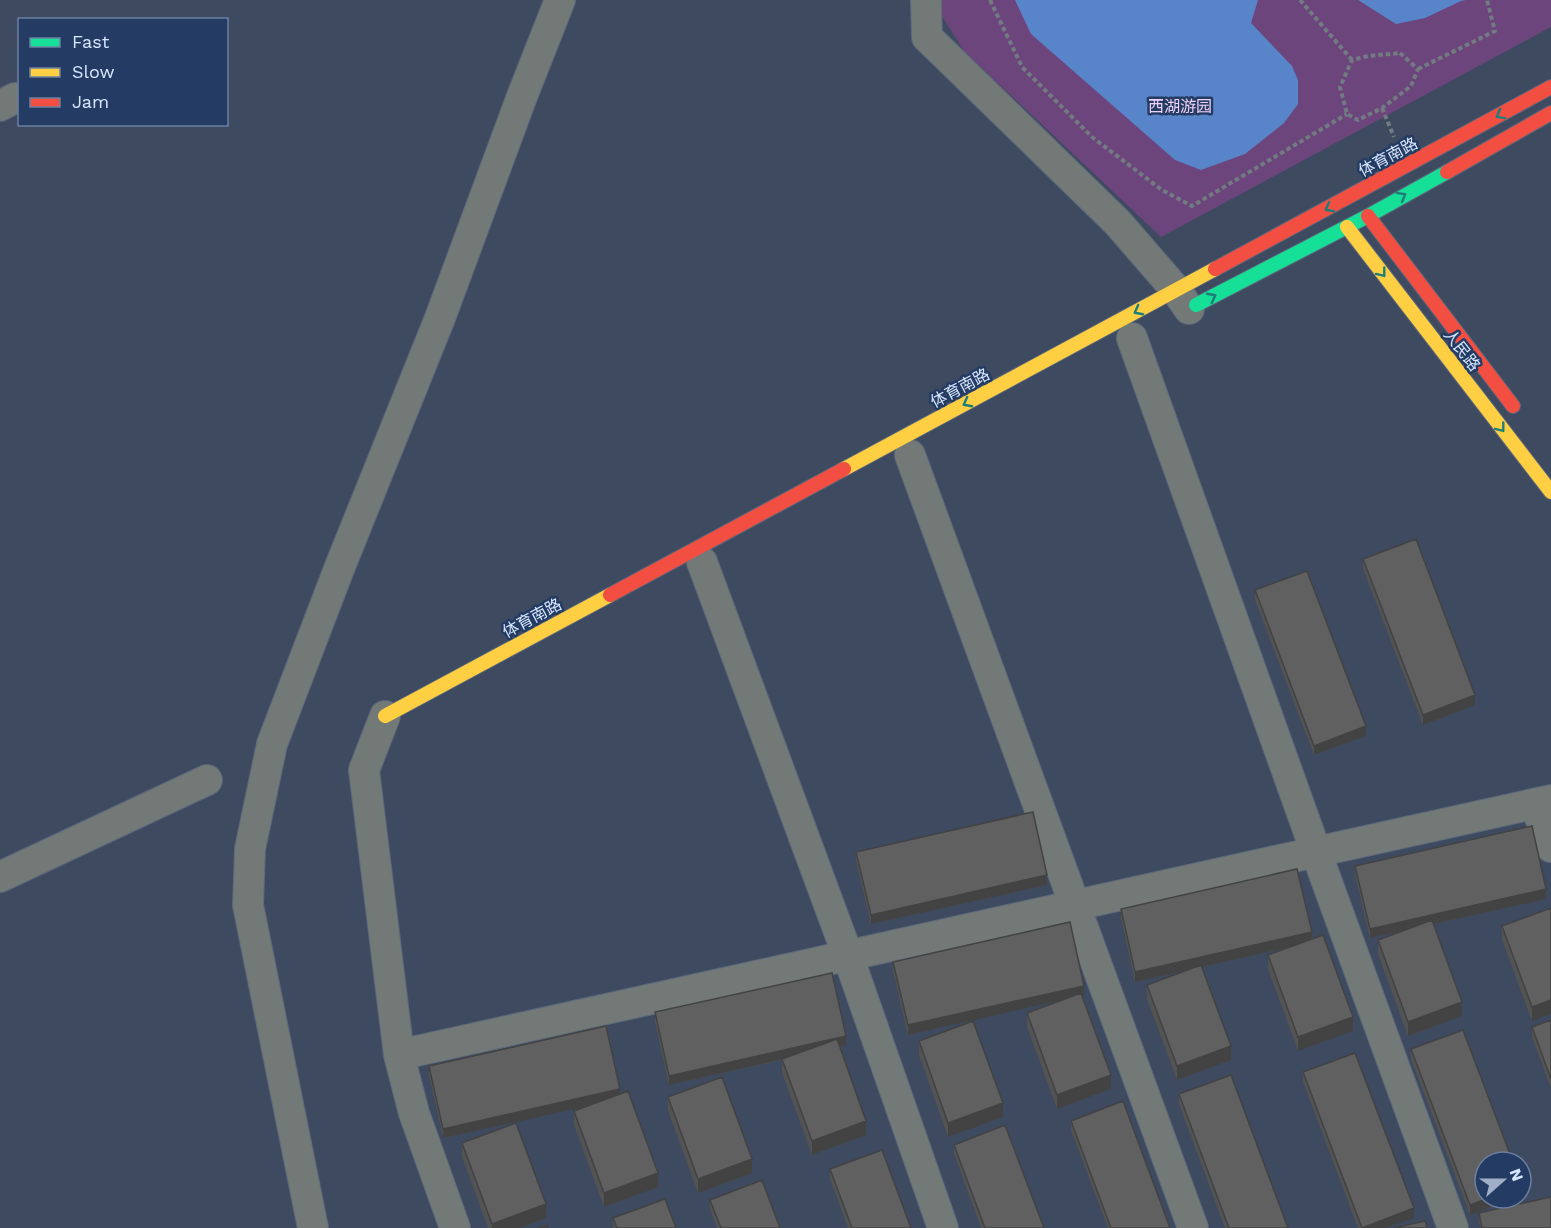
<svg xmlns="http://www.w3.org/2000/svg" width="1551" height="1228" font-family="'Work Sans','Noto Sans SC',sans-serif">
<style>
.green{fill:#6d457d}
.water{fill:#5884ca}
.lines{fill:none;stroke-linecap:round;stroke-linejoin:round}
.street-casing{stroke:#5b677a;stroke-width:32}
.fast-casing{stroke:#5b677a;stroke-width:16}
.slow-casing{stroke:#5b677a;stroke-width:16}
.jam-casing{stroke:#5b677a;stroke-width:16}
.path{stroke:#727b81;stroke-width:4;stroke-dasharray:4.5 3;stroke-linecap:butt}
.street{stroke:#727977;stroke-width:30}
.fast{stroke:#16e098;stroke-width:14}
.slow{stroke:#ffcf43;stroke-width:14}
.jam{stroke:#f24e42;stroke-width:14}
.wall{fill:#535353}
.shaded-wall{fill:#434344}
.building{fill:#606061;stroke:#434344;stroke-width:1.5}
.oneway{stroke:#1e7e78}
.labels{text-anchor:middle;dominant-baseline:central;stroke-width:5;stroke-linejoin:round;paint-order:stroke}
.park-label{font-size:16px;fill:#f0d1f7;stroke:#243c63}
.street-label{font-size:16px;fill:#d6e6fe;stroke:#243c63}
</style>
<rect width="100%" height="100%" fill="#3d4a60"/>
<!-- green -->
<path class="green" d="M939 0H1551V27L1161 237 964 51 938 10Z"/>
<!-- water -->
<path class="water" d="M1015 0H1258L1251 23 1292 66 1298 80V104L1284 123 1245 154 1201 170 1175 160 1031 34Z
M1358 0H1466L1461 1 1425 18 1396 24Z"/>
<g class="lines">
<!-- street casing -->
<g class="street-casing">
<path id="street" d="M926 0 927 37 1118 223 1176 290 1189 309
M0 106 15 98
M1132 338 1316 852 1453 1228
M910 455 1193 1228
M702 562 848 956 943 1228
M385 716 364 770 399 1055 414 1113 455 1228
M1535 804 1551 847
M0 877 207 780
M412 1052 1551 800
M313 1228 248 905 250 849 272 744 339 569 440 318 521 99 560 0"/>
</g>
<!-- fast casing -->
<g class="fast-casing">
<path id="fast" d="M1196 305 1368 216 1447 172"/>
</g>
<!-- slow casing -->
<g class="slow-casing">
<path id="slow" d="M1347 227 1551 492
M844 469 1215 269
M385 716 610 595"/>
</g>
<!-- jam casing -->
<g class="jam-casing">
<path id="jam" d="M1447 172 1551 113
M1368 216 1513 406
M1215 269 1551 87
M610 595 844 469"/>
</g>
<!-- path -->
<path class="path" d="M990 0 1022 67 1092 137 1162 190 1192 206 1347 114
M1300 0 1352 60
M1400 53 1418 69 1411 86 1382 108 1358 120 1347 114 1340 87 1352 60 1368 56Z
M1418 69 1495 31 1487 0
M1382 108 1394 137"/>
<!-- street -->
<use href="#street" class="street"/>
<!-- fast -->
<use href="#fast" class="fast"/>
<!-- slow -->
<use href="#slow" class="slow"/>
<!-- jam -->
<use href="#jam" class="jam"/>
</g>
<!-- wall -->
<path class="wall" d="M1363 559 1475 705 1423 725 1363 569Z
M1255 590 1366 736 1314 755 1255 600Z
M856 852 1047 885 871 924 856 861Z
M1355 866 1546 899 1433 924 1462 1016 1408 1036 1378 954V940L1402 931 1370 938 1355 875Z
M1551 908 1532 1021 1502 940V926Z
M1121 909 1312 940 1353 1031 1298 1051 1268 969V955L1294 946 1202 967 1231 1060 1177 1080 1147 999V985L1187 970 1135 982 1121 918Z
M893 962 1084 995 1082 996 1111 1089 1057 1109 1027 1027V1013L1065 999 908 1035 893 971Z
M655 1012 846 1045 839 1047 866 1135 812 1155 782 1073V1060L669 1085 655 1022Z
M1551 1020V1088L1532 1037V1027Z
M919 1041 1003 1117 948 1137 919 1055Z
M1411 1049 1485 1198H1514L1470 1215 1411 1059Z
M429 1066 620 1094 658 1187 604 1207 574 1125V1111L587 1106 443 1138 429 1075Z
M1303 1072 1414 1218 1386 1228H1358L1303 1082Z
M1179 1094 1288 1228H1225L1179 1104Z
M668 1097 752 1173 698 1193 668 1111Z
M1071 1121 1170 1228H1108L1071 1130Z
M462 1143 546 1218 520 1228H488L462 1157Z
M954 1145 1044 1228H981L954 1154Z
M830 1169 911 1228H848L830 1179Z
M710 1200 780 1228H717L710 1209Z
M1479 1213 1551 1228H1480L1479 1222Z
M613 1218 676 1228H613Z"/>
<!-- shaded-wall -->
<path class="shaded-wall" d="M1475 695V705L1423 725V715Z
M1366 726V736L1314 755V746Z
M1047 875V885L871 924V915Z
M1546 889V899L1370 938V929Z
M1312 932V942L1135 982V972Z
M1084 986V995L908 1035V1025Z
M1551 1000V1014L1532 1021V1007Z
M1462 1002V1016L1408 1036V1022Z
M1353 1017V1031L1298 1051V1037Z
M846 1036V1045L669 1085V1076Z
M1231 1046V1060L1177 1080V1066Z
M1111 1075V1089L1057 1109V1095Z
M620 1089V1099L443 1138V1129Z
M1003 1103V1117L948 1137V1123Z
M866 1121V1135L812 1155V1141Z
M752 1159V1173L698 1193V1179Z
M658 1173V1187L604 1207V1193Z
M1489 1198H1514L1470 1215V1205Z
M546 1204V1218L520 1228H492V1224Z
M1414 1208V1218L1386 1228H1362Z"/>
<!-- building -->
<path class="building" d="M1416 539 1475 695 1423 715 1363 559Z
M1307 571 1366 726 1314 746 1255 590Z
M1033 812 1047 875 871 915 856 852Z
M1532 826 1546 889 1370 929 1355 866Z
M1297 869 1312 932 1135 972 1121 909Z
M1551 908V1000L1532 1007 1502 926Z
M1432 920 1462 1002 1408 1022 1378 940Z
M1070 922 1084 986 908 1025 893 962Z
M1323 935 1353 1017 1298 1037 1268 955Z
M1201 965 1231 1046 1177 1066 1147 985Z
M832 973 846 1036 669 1076 655 1012Z
M1081 993 1111 1075 1057 1095 1027 1013Z
M1551 1020V1079L1532 1027Z
M973 1021 1003 1103 948 1123 919 1041Z
M606 1026 620 1089 443 1129 429 1066Z
M1463 1030 1513 1162H1485V1198H1489L1470 1205 1411 1049Z
M837 1039 866 1121 812 1141 782 1059Z
M1355 1053 1414 1208 1362 1228 1303 1072Z
M1231 1075 1288 1228H1229L1179 1094Z
M722 1077 752 1159 698 1179 668 1097Z
M628 1091 658 1173 604 1193 574 1111Z
M1123 1101 1170 1228H1111L1071 1121Z
M516 1123 546 1204 492 1224 462 1143Z
M1005 1125 1044 1228H985L954 1145Z
M882 1150 911 1228H852L830 1169Z
M762 1180 780 1228H721L710 1200Z
M1551 1197V1228H1482L1479 1213Z
M665 1199 676 1228H617L613 1218Z
M1425 1221 1427 1228H1394Z
M547 1225 548 1228H539Z"/>
<!-- one-way arrows -->
<defs><path id="oneway-chevron" d="M-2-3.5L2.5 0L-2 3.5" fill="none" stroke-width="1.6" stroke-linecap="round" stroke-linejoin="round" transform="scale(1.5)"/></defs>
<g class="oneway">
<use href="#oneway-chevron" transform="translate(1500 115) rotate(151)"/>
<use href="#oneway-chevron" transform="translate(1402 196) rotate(-30)"/>
<use href="#oneway-chevron" transform="translate(1329 208) rotate(152)"/>
<use href="#oneway-chevron" transform="translate(1382 273) rotate(52)"/>
<use href="#oneway-chevron" transform="translate(1212 297) rotate(-28)"/>
<use href="#oneway-chevron" transform="translate(1138 311) rotate(152)"/>
<use href="#oneway-chevron" transform="translate(967 403) rotate(152)"/>
<use href="#oneway-chevron" transform="translate(1501 428) rotate(52)"/>
</g>
<g class="labels">
<!-- park labels -->
<g class="park-label">
<text x="1180" y="106">西湖游园</text>
</g>
<!-- street labels -->
<g class="street-label">
<text transform="translate(1388 157) rotate(-28)">体育南路</text>
<text transform="translate(1462 350) rotate(52)">人民路</text>
<text transform="translate(960 388) rotate(-28)">体育南路</text>
<text transform="translate(532 618) rotate(-28)">体育南路</text>
</g>
</g>
<!-- legend -->
<rect x="18" y="18" width="210" height="108" fill="#243c63" stroke="#6b80a1" stroke-width="1.5"/>
<rect x="30" y="38" width="30" height="9" fill="#16e098" stroke="#6b80a1" stroke-width="1.5"/>
<text x="72" y="48" font-size="18" fill="#d6e6fe">Fast</text>
<rect x="30" y="68" width="30" height="9" fill="#ffcf43" stroke="#6b80a1" stroke-width="1.5"/>
<text x="72" y="78" font-size="18" fill="#d6e6fe">Slow</text>
<rect x="30" y="98" width="30" height="9" fill="#f24e42" stroke="#6b80a1" stroke-width="1.5"/>
<text x="72" y="108" font-size="18" fill="#d6e6fe">Jam</text>
<!-- north arrow -->
<g transform="translate(1503 1180) rotate(69)"><circle r="28" fill="#243c63" stroke="#6b80a1" stroke-width="1.5"/>
<path d="M0-4.5L10 22L0 15L-10 22Z" fill="#a0afc7"/>
<text y="-9" font-size="16" font-weight="bold" text-anchor="middle" fill="#d6e6fe">N</text>
</g>
</svg>
